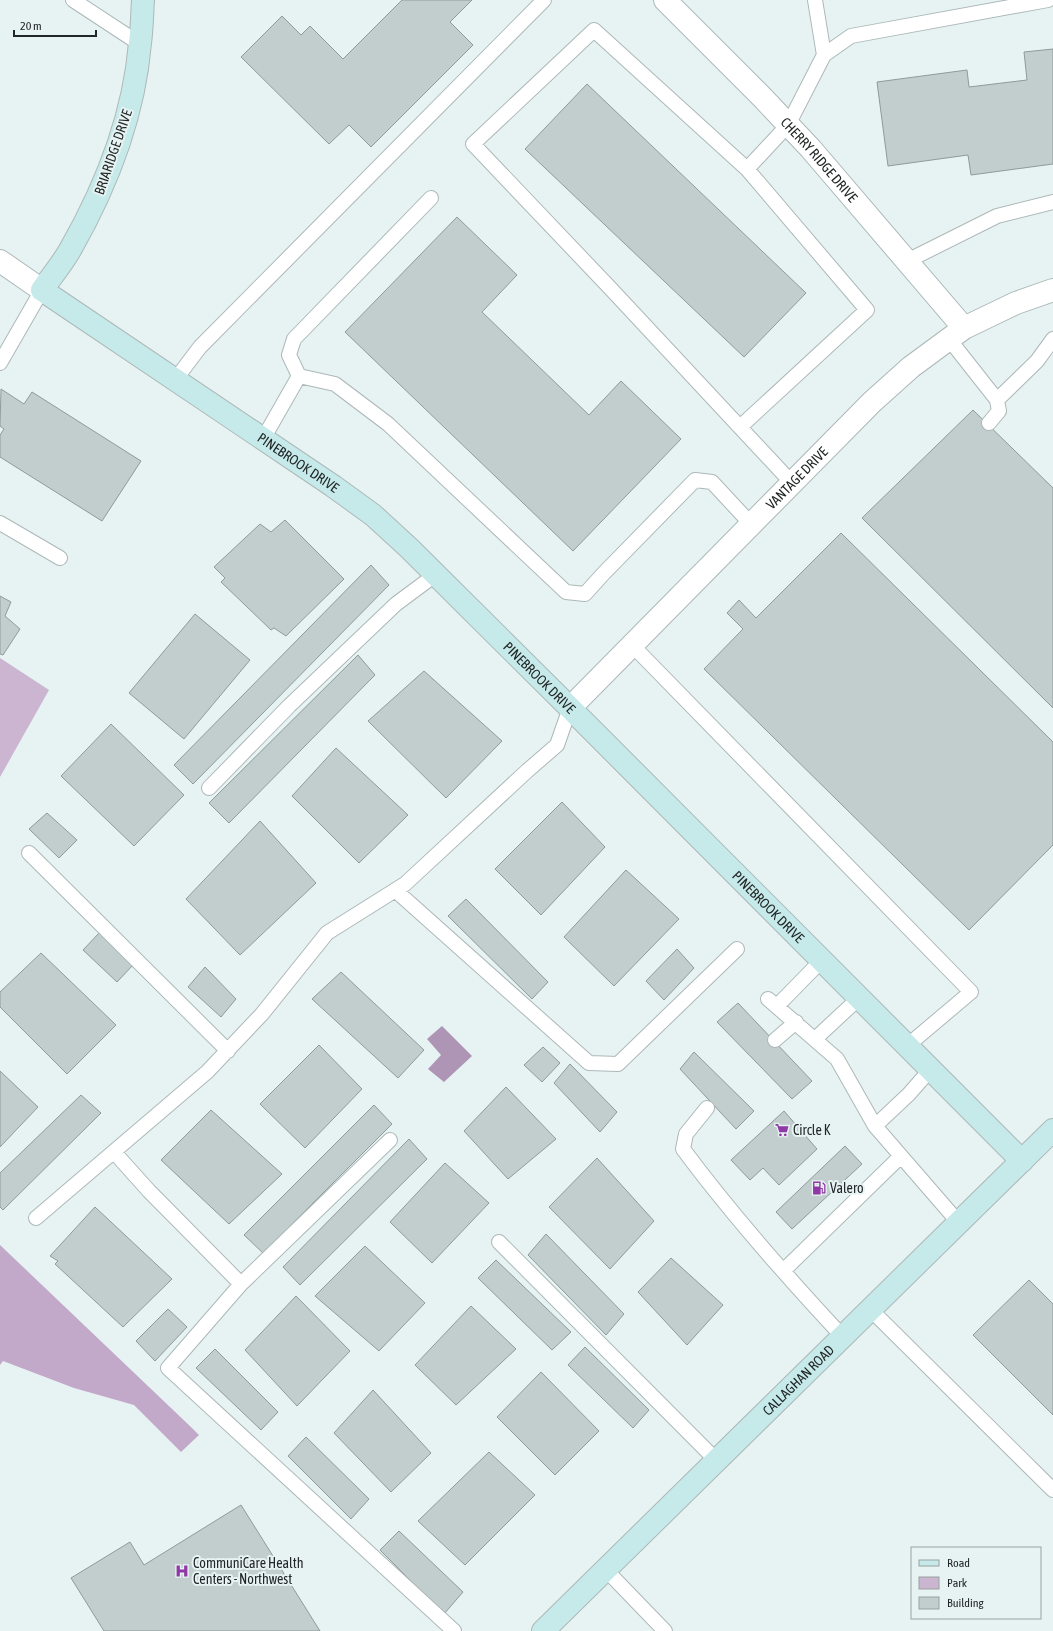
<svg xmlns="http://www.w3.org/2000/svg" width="1053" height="1631" font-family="'Asap Condensed',sans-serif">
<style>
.green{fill:#cbb5d0}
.forest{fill:#c2a8c9}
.water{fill:#ae95b5}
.building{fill:#c2cece;stroke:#8f9a9a}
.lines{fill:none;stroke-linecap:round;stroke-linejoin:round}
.lane-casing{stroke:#adb8b8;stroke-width:16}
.street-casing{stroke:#adb8b8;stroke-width:24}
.secondary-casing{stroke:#adb8b8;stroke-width:24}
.lane{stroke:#fff;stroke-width:14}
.street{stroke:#fff;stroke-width:22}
.secondary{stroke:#c6e9ea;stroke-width:22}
.labels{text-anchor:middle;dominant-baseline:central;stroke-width:4;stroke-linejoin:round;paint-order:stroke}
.street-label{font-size:14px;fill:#222626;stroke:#e6f3f2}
.poi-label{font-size:14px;fill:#222626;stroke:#e6f3f2;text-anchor:start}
</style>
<rect width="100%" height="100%" fill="#e6f3f2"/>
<!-- green -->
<path class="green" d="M0 658 49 690 0 777Z"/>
<!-- forest -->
<path class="forest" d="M0 1245 192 1428 199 1435 181 1452 134 1405 74 1388 3 1361 0 1365Z"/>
<!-- water -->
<path class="water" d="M442 1026 472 1056 444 1082 428 1069 441 1055 427 1039Z"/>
<!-- building -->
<path class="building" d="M402 0H472L450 22 473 45 371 147 349 125 329 144 241 57 282 16 301 35 310 26 343 59Z
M1053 49V164L971 175 968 155 888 166 877 82 967 70 969 87 1027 80 1024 52Z
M587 84 806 293 744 357 525 149Z
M457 217 517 275 482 312 589 415 621 381 681 439 573 551 345 332Z
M1 389 24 404 32 392 141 461 102 521 0 457V435L4 429 0 426Z
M973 410 1053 488V708L862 518Z
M285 520 344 579 286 636 274 628 271 630 221 582 225 578 214 567 260 524 271 532Z
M841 533 1053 742V845L969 930 704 669 743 629 727 613 739 600 756 618Z
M371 565 389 585 193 784 174 765Z
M0 596 11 602 5 616 20 629 3 655 0 654Z
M195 614 250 660 184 739 129 693Z
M358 655 375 675 229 823 209 803Z
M424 671 502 741 446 798 368 721Z
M111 724 184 795 134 846 61 776Z
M336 748 408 815 359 863 292 796Z
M562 802 605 847 541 915 495 869Z
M47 813 77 840 59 858 29 829Z
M260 821 316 883 240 955 186 899Z
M626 870 679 919 614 986 564 937Z
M466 899 548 982 532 999 448 916Z
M100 932 134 964 117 982 83 950Z
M677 949 694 968 664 1000 646 981Z
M41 953 116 1025 67 1074 0 1007V992Z
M205 967 236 999 221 1017 188 987Z
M341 972 424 1050 398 1078 312 999Z
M738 1003 812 1081 792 1099 717 1022Z
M319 1045 362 1089 305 1148 260 1104Z
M543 1047 560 1063 542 1082 524 1065Z
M694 1052 754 1111 736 1129 680 1069Z
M570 1064 617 1112 600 1132 554 1083Z
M0 1071 38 1107 0 1147Z
M506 1087 556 1139 508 1179 464 1131Z
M81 1095 101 1113 3 1210 0 1207V1173Z
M374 1105 392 1124 263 1253 244 1235Z
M211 1110 282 1174 229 1224 161 1160Z
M784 1111 817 1149 779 1185 763 1168 750 1180 731 1160Z
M409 1139 427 1159 300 1285 283 1267Z
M845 1146 862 1164 792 1229 776 1212Z
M597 1158 654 1221 610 1269 549 1207Z
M445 1163 489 1203 432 1263 390 1222Z
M95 1207 172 1279 123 1327 55 1264 58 1261 50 1256Z
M546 1234 624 1314 606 1335 528 1255Z
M365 1246 425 1303 379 1351 315 1296Z
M671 1258 723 1305 687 1345 638 1292Z
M496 1260 571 1332 552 1350 478 1278Z
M1029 1280 1053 1304V1415L973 1335Z
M296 1296 350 1351 297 1406 245 1350Z
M471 1306 516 1349 456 1405 415 1365Z
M168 1309 187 1327 155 1361 136 1341Z
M585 1347 649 1410 633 1428 568 1365Z
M215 1349 278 1412 261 1430 196 1368Z
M541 1372 599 1431 555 1475 497 1417Z
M373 1390 431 1453 391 1492 334 1433Z
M306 1437 369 1499 351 1519 288 1456Z
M489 1452 535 1495 465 1565 418 1521Z
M241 1505 320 1631H104L71 1578 130 1542 144 1565Z
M399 1531 463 1592 444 1614 380 1550Z"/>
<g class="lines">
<!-- lane casing -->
<g class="lane-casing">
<path id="lane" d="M73 0 140 44
M815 0 824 55
M907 261 997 216 1053 202
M949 339 997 400 999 411 989 423
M0 363 42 290
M299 376 335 384 388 424 566 592 585 594 603 574 695 480 712 482 751 524
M175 380 200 347 544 0
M997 400 1037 361 1053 339
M740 427 867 310 747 169
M263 439 299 376 289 355 294 339 431 198
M792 483 611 289 473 144 594 30 747 169 788 125 824 55 851 36 1048 0
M0 523 60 558
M632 645 971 992 907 1046
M209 788 289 706 396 604 435 575
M29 853 228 1051
M395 890 589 1063 618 1064 737 949
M768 999 837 1059 875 1126 959 1223
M777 1006 822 960
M815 1039 859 998
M775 1040 796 1022
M707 1108 686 1134 683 1149C732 1215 787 1277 843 1337
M875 1126 909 1094 930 1070
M114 1152 149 1191 241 1284 390 1140
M36 1218 207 1072 262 1014 327 933 405 884 527 771 557 745 570 708
M499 1242 717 1461
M783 1271 901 1156
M241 1284 168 1368 454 1631
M871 1310 1053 1490
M606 1570 665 1631"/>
</g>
<!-- street casing -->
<g class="street-casing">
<g id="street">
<path id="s1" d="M665 0 762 97 811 149 964 328"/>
<path d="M0 261 42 290"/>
<path id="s2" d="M570 708 872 402 911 367 964 328 1016 303 1053 290"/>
</g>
</g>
<!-- secondary casing -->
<g class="secondary-casing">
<g id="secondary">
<path id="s3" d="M143 0C142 14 142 29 140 43 134 115 106 187 70 250 62 264 51 277 42 290L333 486 373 515 409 548 570 708 1022 1161"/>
<path id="s4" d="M543 1631 1053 1130"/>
</g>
</g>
<!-- lane -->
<use href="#lane" class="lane"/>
<!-- street -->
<use href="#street" class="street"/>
<!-- secondary -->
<use href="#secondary" class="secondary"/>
</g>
<!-- icons -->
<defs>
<g id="supermarket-bare" transform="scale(1.08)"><path d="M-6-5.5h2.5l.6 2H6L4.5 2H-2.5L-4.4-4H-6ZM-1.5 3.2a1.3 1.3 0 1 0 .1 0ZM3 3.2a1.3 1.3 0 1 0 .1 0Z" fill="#9039a6" stroke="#e6f3f2" stroke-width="2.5" paint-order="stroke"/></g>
<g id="fuel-bare" transform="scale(1.08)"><path d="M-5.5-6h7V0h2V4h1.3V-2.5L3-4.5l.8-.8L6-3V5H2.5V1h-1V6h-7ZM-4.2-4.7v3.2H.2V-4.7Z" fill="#9039a6" stroke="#e6f3f2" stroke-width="2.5" paint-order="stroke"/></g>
<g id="hospital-bare" transform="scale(1.08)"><path d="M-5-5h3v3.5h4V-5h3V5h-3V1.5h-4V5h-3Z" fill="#9039a6" stroke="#e6f3f2" stroke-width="2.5" paint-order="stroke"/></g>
</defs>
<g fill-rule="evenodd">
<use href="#supermarket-bare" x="782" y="1130"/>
<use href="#fuel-bare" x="819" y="1188"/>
<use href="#hospital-bare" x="182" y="1571"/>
</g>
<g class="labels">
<!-- street labels -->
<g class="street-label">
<text transform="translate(113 152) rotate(-71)">BRIARIDGE DRIVE</text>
<text stroke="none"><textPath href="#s1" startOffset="222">CHERRY RIDGE DRIVE</textPath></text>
<text stroke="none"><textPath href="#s3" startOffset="621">PINEBROOK DRIVE</textPath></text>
<text stroke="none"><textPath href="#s2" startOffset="323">VANTAGE DRIVE</textPath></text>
<text stroke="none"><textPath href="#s3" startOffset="945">PINEBROOK DRIVE</textPath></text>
<text stroke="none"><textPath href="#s3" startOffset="1269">PINEBROOK DRIVE</textPath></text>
<text stroke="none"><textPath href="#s4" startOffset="358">CALLAGHAN ROAD</textPath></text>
</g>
<!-- poi labels -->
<g class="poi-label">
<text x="793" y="1130">Circle K</text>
<text x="830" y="1188">Valero</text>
<text x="193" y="1563">CommuniCare Health<tspan x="193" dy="16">Centers - Northwest</tspan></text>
</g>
</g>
<!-- legend -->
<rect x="911" y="1547" width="130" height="72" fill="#e6f3f2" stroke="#98a1a0"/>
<rect x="919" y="1560" width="20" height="6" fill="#c6e9ea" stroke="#98a1a0"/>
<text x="947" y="1567" font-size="12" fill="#222626">Road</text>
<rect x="919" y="1577" width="20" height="12" fill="#cbb5d0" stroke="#98a1a0"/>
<text x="947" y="1587" font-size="12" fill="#222626">Park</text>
<rect x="919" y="1597" width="20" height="12" fill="#c2cece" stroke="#98a1a0"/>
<text x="947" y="1607" font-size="12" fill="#222626">Building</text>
<!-- scale -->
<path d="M14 30v6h82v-6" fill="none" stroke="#222626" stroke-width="2"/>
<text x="20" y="30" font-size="12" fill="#222626" stroke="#e6f3f2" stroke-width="3" paint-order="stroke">20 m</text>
</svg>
